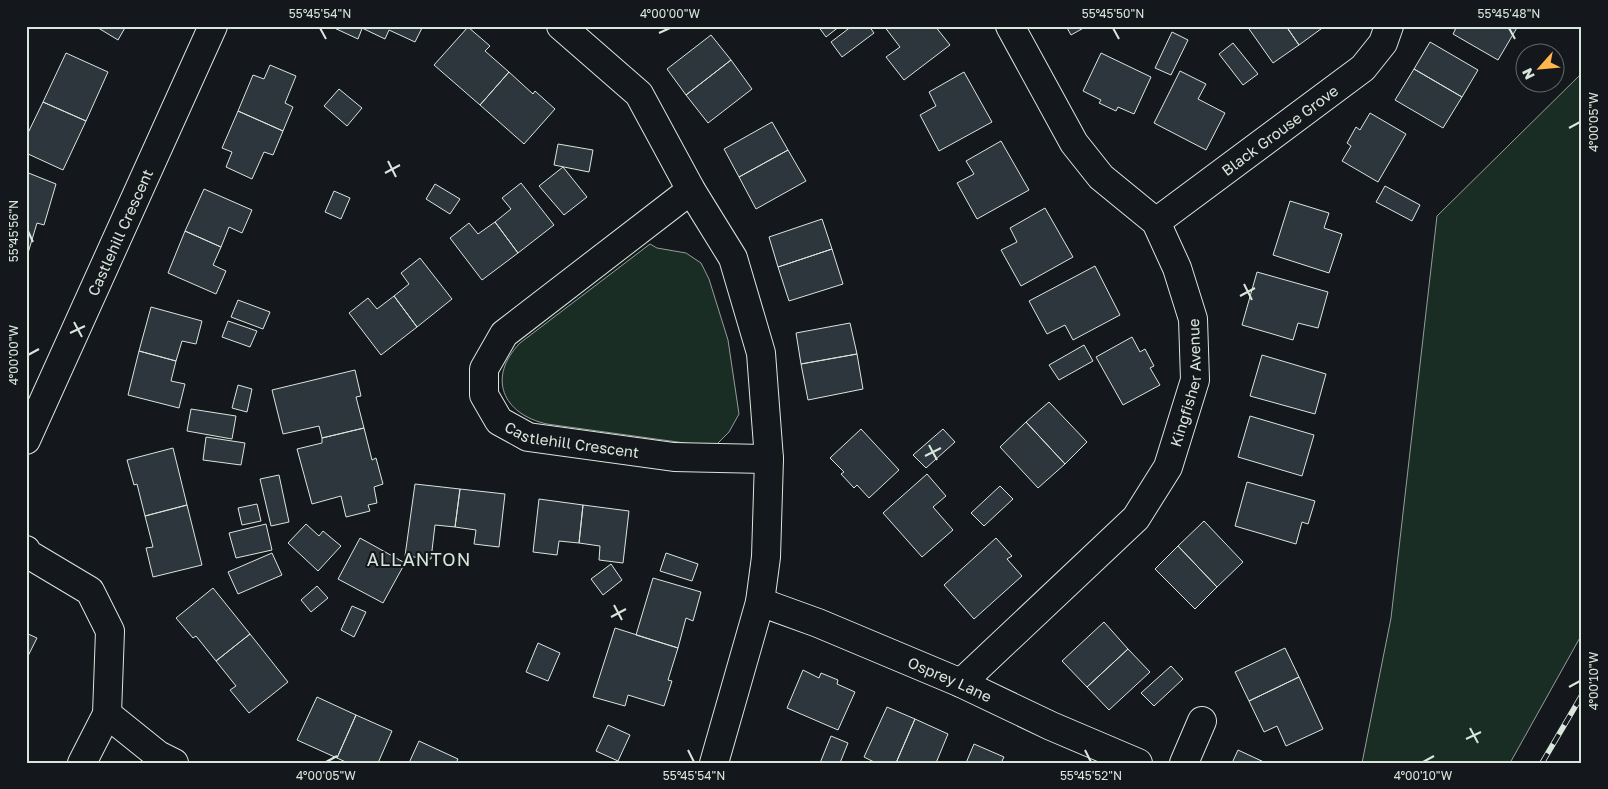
<svg xmlns="http://www.w3.org/2000/svg" width="1608" height="789" font-family="'Golos Text',sans-serif">
<style>
.green{fill:#1a2d24;stroke:#939e99}
.building{fill:#2c363c;stroke:#d8e6dc}
.lines{fill:none;stroke-linecap:round;stroke-linejoin:round}
.minor-casing{stroke:#d8e6dc;stroke-width:30}
.minor{stroke:#14181c;stroke-width:28}
.rail-casing{stroke:#d8e6dc;stroke-width:5.5}
.rail{stroke:#14181c;stroke-width:4;stroke-dasharray:11;stroke-linecap:butt}
.ticks{fill:none;stroke:#d8e6dc;stroke-width:2}
.labels{text-anchor:middle;dominant-baseline:central;stroke-width:4;stroke-linejoin:round;paint-order:stroke}
.street-label{font-size:15px;fill:#d8e6dc;stroke:#14181c}
.quarter-label{font-size:18px;letter-spacing:1px;fill:#d8e6dc;stroke:#14181c}
.neatline{fill:none;stroke:#d8e6dc;stroke-width:2}
.ticks-label{font-size:12px;text-anchor:middle;fill:#d8e6dc}
</style>
<rect width="100%" height="100%" fill="#14181c"/>
<!-- green -->
<path class="green" d="M1582 73V634L1510 763H1362L1391 618 1437 216Z
M650 244 657 248 686 253 701 263 709 279 728 340 739 414 729 432 714 447 547 424C502 414 487 377 520 343Z"/>
<!-- building -->
<path class="building" d="M95 26H126L118 40Z
M330 26H363L358 39Z
M363 26H423L415 42 389 30 385 39 362 28Z
M818 26H840L826 37Z
M852 26H869L874 33 842 57 831 42Z
M884 26H935L950 45 904 80 886 57 900 47Z
M1066 26H1087L1071 35Z
M1247 26H1286L1299 45 1273 63Z
M1286 26H1325L1299 45Z
M1457 26H1518L1498 60 1453 34Z
M468 27 490 46 485 51 509 72 480 105 434 65Z
M1172 32 1188 40 1171 75 1155 68Z
M711 35 731 60 686 95 667 69Z
M1430 42 1478 70 1462 97 1414 69Z
M1233 43 1258 74 1243 85 1219 54Z
M66 53 108 72 86 121 43 102Z
M1101 53 1151 77 1134 114 1118 107 1116 111 1099 103 1101 100 1083 91Z
M731 60 752 89 708 123 686 95Z
M270 65 296 76 285 103 293 107 283 131 238 111 253 75 264 79Z
M1414 69 1462 97 1443 128 1395 100Z
M1180 71 1206 84 1198 99 1225 113 1206 150 1154 123Z
M509 72 533 94 535 91 555 109 524 144 480 105Z
M964 72 992 122 939 151 920 115 936 106 929 92Z
M339 89 362 108 347 126 324 106Z
M43 102 86 121 63 170 26 153V137Z
M238 111 283 131 273 155 264 152 252 179 226 167 232 152 222 148Z
M1370 113 1406 134 1378 182 1342 161 1351 146 1347 143 1356 127 1360 130Z
M772 122 788 150 739 177 724 149Z
M1001 141 1029 190 977 219 957 183 974 174 966 161Z
M558 144 593 150 589 172 554 165Z
M788 150 806 181 756 209 739 177Z
M563 167 587 197 564 215 539 186Z
M26 172 56 184 44 225 37 223 28 253H26Z
M521 183 554 225 518 253 495 222 511 209 502 198Z
M435 184 460 199 450 214 426 199Z
M1385 186 1420 205 1412 221 1376 202Z
M204 189 252 210 242 233 229 227 221 247 185 231Z
M334 191 350 198 341 219 325 212Z
M1290 201 1329 213 1324 228 1342 234 1329 273 1273 255Z
M1045 208 1073 257 1021 286 1001 250 1017 242 1010 228Z
M822 219 832 249 778 267 769 237Z
M495 222 518 253 482 280 450 238 469 223 478 234Z
M185 231 221 247 213 265 226 271 216 294 168 273Z
M832 249 843 284 789 301 778 267Z
M420 258 452 299 417 327 394 296 409 284 401 273Z
M1095 266 1120 315 1073 340 1065 325 1047 334 1029 301Z
M1257 272 1328 292 1318 328 1298 323 1293 340 1242 325Z
M394 296 417 327 381 355 349 313 368 298 377 309Z
M238 300 270 312 263 329 231 317Z
M151 307 202 321 196 344 182 341 176 361 139 351Z
M228 321 257 331 250 347 222 337Z
M850 323 857 354 801 364 796 333Z
M1132 337 1140 352 1145 349 1154 366 1150 368 1160 385 1123 405 1096 357Z
M1084 345 1093 361 1059 380 1049 365Z
M139 351 176 361 171 381 185 384 179 408 128 395Z
M857 354 863 389 808 400 801 364Z
M1262 355 1326 374 1315 414 1250 396Z
M355 370 361 396 356 397 364 428 322 438 319 426 283 434 272 390Z
M238 385 252 389 247 412 232 408Z
M1049 402 1087 442 1065 464 1026 422Z
M191 409 236 416 232 439 187 431Z
M1250 416 1314 435 1302 476 1238 457Z
M1026 422 1065 464 1038 488 1000 447Z
M364 428 372 460 376 458 383 484 374 487 377 503 368 505 370 511 346 517 341 496 312 504 297 449 322 443V438Z
M861 429 899 470 869 498 857 485 854 488 841 474 844 472 830 458Z
M943 429 955 442 926 468 913 455Z
M206 437 245 443 241 465 203 460Z
M173 448 187 505 145 516 137 484 134 485 127 460Z
M927 474 946 496 933 507 953 530 922 557 883 513Z
M279 475 289 522 271 526 260 479Z
M1247 482 1315 501 1308 524 1302 522 1296 544 1235 526Z
M415 484 460 489 455 527 435 525 431 559 405 556Z
M1000 486 1013 499 984 526 971 513Z
M460 489 505 494 499 547 474 544 476 530 455 527Z
M539 499 583 505 579 543 559 541 557 555 533 552Z
M257 504 261 521 242 525 238 508Z
M187 505 202 565 153 577 146 548 153 547 145 516Z
M583 505 629 511 623 563 599 560 600 546 579 543Z
M1204 521 1243 562 1217 587 1178 546Z
M266 524 272 550 236 558 229 533Z
M306 524 319 536 323 531 341 546 318 571 288 543Z
M360 538 405 563 383 603 338 579Z
M996 538 1012 556 1007 559 1022 576 974 619 944 585Z
M1178 546 1217 587 1195 609 1155 569Z
M272 553 282 575 238 594 228 572Z
M666 553 698 564 692 581 660 571Z
M611 564 622 580 603 595 591 579Z
M653 578 701 592 693 621 686 618 678 648 636 635Z
M317 586 328 598 311 612 301 600Z
M213 588 250 634 216 661 196 636 193 638 176 618Z
M352 606 366 612 354 637 341 630Z
M1104 622 1128 649 1087 687 1062 661Z
M615 628 678 648 668 680 672 681 664 706 628 695 625 706 593 697Z
M26 633 37 638 26 660Z
M250 634 288 682 249 713 230 690 236 686 216 661Z
M538 643 560 653 548 681 526 672Z
M1285 648 1299 677 1249 701 1235 672Z
M1128 649 1150 672 1109 710 1087 687Z
M1171 666 1183 679 1154 706 1141 693Z
M803 670 819 678 821 673 838 680 837 684 855 692 838 730 787 708Z
M1299 677 1323 729 1286 746 1277 726 1264 732 1249 701Z
M317 697 356 715 337 758 297 740Z
M887 707 915 719 896 763H876L864 757Z
M356 715 392 731 378 763H348L337 758Z
M915 719 948 734 936 763H896Z
M608 725 630 735 618 761 596 751Z
M831 736 848 743 840 763H820Z
M419 741 458 759 456 763H409Z
M974 744 1004 757 1001 763H966Z
M1238 750 1266 763H1232Z"/>
<g class="lines">
<!-- minor casing -->
<g class="minor-casing">
<g id="minor">
<path d="M561 26 639 94 691 190 733 258 761 353 769 459 766 557 760 602 714 763"/>
<path id="s1" d="M691 190 504 334 484 369V395L499 421 528 437 674 457 769 459"/>
<path id="s2" d="M1156 222 1363 68 1383 43 1389 26"/>
<path id="s3" d="M26 440 213 26"/>
<path d="M26 550 28 554 90 591 110 631 107 714 82 763"/>
<path id="s4" d="M760 602 818 623 961 683 1051 726 1138 763"/>
<path id="s5" d="M961 683 1136 518 1168 467 1195 380 1193 319 1177 268 1156 222 1101 177 1074 143 1010 26"/>
<path d="M107 714 158 755 174 763"/>
<path d="M1184 763 1202 721"/>
</g>
</g>
<!-- minor -->
<use href="#minor" class="minor"/>
<!-- rail casing -->
<g class="rail-casing">
<path id="rail" d="M1542 763 1582 695"/>
</g>
<!-- rail -->
<use href="#rail" class="rail"/>
</g>
<!-- ticks -->
<path class="ticks" d="M320 28 326 39M1113 28 1119 39M1509 28 1515 39M659 33 670 28M1569 128 1580 122M388 161 396 177M385 173 400 165M28 231 33 242M1244 284 1252 300M1240 296 1255 288M74 322 82 337M70 333 85 326M28 355 39 349M929 445 937 460M925 456 941 448M614 605 622 620M611 617 626 609M1569 687 1580 681M1470 728 1478 743M1466 739 1481 732M688 750 694 762M1085 750 1091 762M326 762 337 756M1423 762 1434 756"/>
<g class="labels">
<!-- street labels -->
<g class="street-label">
<text stroke="none"><textPath href="#s2" startOffset="154">Black Grouse Grove</textPath></text>
<text stroke="none"><textPath href="#s3" startOffset="228">Castlehill Crescent</textPath></text>
<text stroke="none"><textPath href="#s5" startOffset="388">Kingfisher Avenue</textPath></text>
<text stroke="none"><textPath href="#s1" startOffset="409">Castlehill Crescent</textPath></text>
<text stroke="none"><textPath href="#s4" startOffset="205">Osprey Lane</textPath></text>
</g>
<!-- quarter labels -->
<g class="quarter-label">
<text x="419" y="559">ALLANTON</text>
</g>
</g>
<!-- border -->
<rect width="1608" height="789" fill="none" stroke="#14181c" stroke-width="55"/>
<!-- north arrow -->
<g transform="translate(1540 68) rotate(243)"><circle r="24" fill="#14181c" stroke="#626a69"/>
<path d="M0-4L9 19L0 12L-9 19Z" fill="#ffb74d"/>
<text y="-8" font-size="14" font-weight="bold" text-anchor="middle" fill="#d8e6dc">N</text>
</g>
<rect x="28" y="28" width="1552" height="734" class="neatline"/>
<g class="ticks-label">
<text x="320" y="18">55°45'54"N</text>
<text x="670" y="18">4°00'00"W</text>
<text x="1113" y="18">55°45'50"N</text>
<text x="1509" y="18">55°45'48"N</text>
<text transform="translate(1594 122) rotate(-90)" y="4">4°00'05"W</text>
<text transform="translate(14 231) rotate(-90)" y="4">55°45'56"N</text>
<text transform="translate(14 355) rotate(-90)" y="4">4°00'00"W</text>
<text transform="translate(1594 681) rotate(-90)" y="4">4°00'10"W</text>
<text x="326" y="780">4°00'05"W</text>
<text x="694" y="780">55°45'54"N</text>
<text x="1091" y="780">55°45'52"N</text>
<text x="1423" y="780">4°00'10"W</text>
</g>
</svg>
